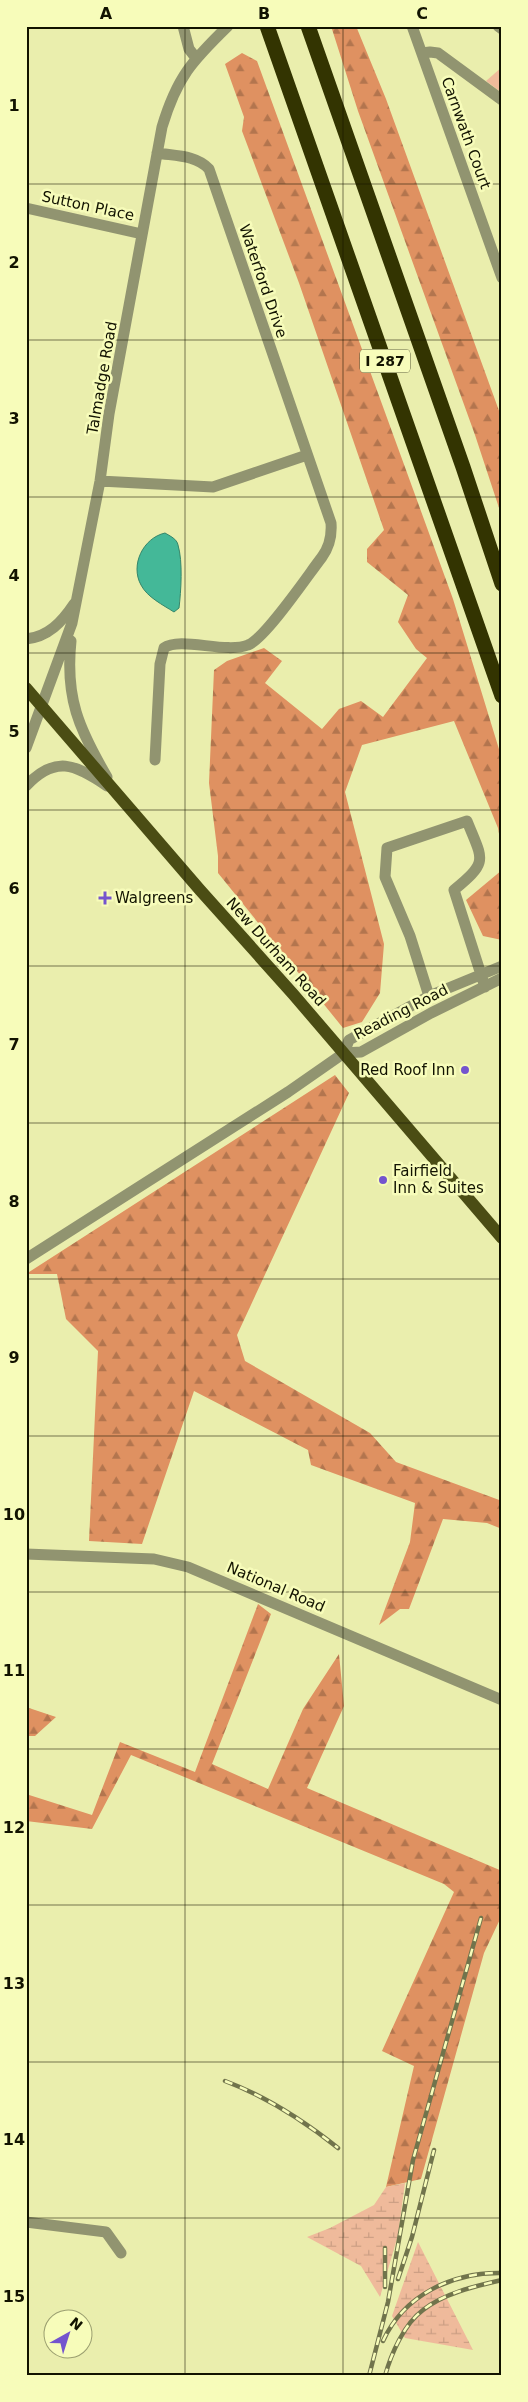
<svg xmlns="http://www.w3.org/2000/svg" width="528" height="2402" font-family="'DejaVu Sans',sans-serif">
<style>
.grass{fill:#efba9b}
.forest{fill:url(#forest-firs)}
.wetland{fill:url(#wetland-marsh)}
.water{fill:#44b898;stroke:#35866a}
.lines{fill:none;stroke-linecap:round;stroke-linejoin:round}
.minor{stroke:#919470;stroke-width:11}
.major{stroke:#4b4d14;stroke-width:12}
.highway{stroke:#333401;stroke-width:15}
.rail-casing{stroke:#71744c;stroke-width:4.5}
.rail{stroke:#f7fcba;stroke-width:2.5;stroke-dasharray:8;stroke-linecap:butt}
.grid{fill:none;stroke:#121300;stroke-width:1;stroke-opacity:0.55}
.poi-dot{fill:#7454ce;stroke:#f7fcba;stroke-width:2}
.labels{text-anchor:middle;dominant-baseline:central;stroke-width:5;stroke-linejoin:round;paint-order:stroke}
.shield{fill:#f7fcba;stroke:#575938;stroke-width:1}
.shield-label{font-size:14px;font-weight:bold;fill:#121300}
.street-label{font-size:15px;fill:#121300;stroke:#f7fcba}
.poi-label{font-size:15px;fill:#121300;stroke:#f7fcba;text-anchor:start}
.neatline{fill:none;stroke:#121300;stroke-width:2}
.grid-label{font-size:16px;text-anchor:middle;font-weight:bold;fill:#121300}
</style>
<defs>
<pattern id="forest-firs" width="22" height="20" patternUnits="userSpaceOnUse" patternTransform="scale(1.25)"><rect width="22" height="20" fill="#df9161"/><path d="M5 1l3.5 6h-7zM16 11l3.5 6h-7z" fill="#b3754e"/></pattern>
<pattern id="wetland-marsh" width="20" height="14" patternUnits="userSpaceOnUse" patternTransform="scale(1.25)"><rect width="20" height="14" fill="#efba9b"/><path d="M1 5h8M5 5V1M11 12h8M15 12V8" fill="none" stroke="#cc9f84"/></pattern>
</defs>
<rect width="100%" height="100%" fill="#eaeead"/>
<!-- grass -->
<path class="grass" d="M502 67V93L486 81Z"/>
<!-- forest -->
<path class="forest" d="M331 26H356L386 99 502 419V517L475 435 358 111Z
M242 53 257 61 453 599 502 759V851L498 828 454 721 362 745 345 792 384 944 380 993 362 1022 343 1028 218 873V856L209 783 214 670 227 661 264 648 282 661 265 683 322 729 339 709 361 701 383 717 427 658 416 649 398 622 408 595 367 562V549L384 530 299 283 242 131 244 117 225 64Z
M502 870V940L483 936 466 900Z
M335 1075 349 1093 237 1335 245 1361 370 1433 396 1462 502 1501V1529L487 1523 443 1519 409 1609H400L379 1625 410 1542 415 1503 311 1465 308 1450 194 1391 142 1544 89 1541 98 1351 66 1319 57 1274H26Z
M258 1604 271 1614 212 1764 268 1789 303 1709 339 1654 344 1706 307 1788 502 1871V1915L484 1953 421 2179 386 2187 414 2066 382 2051 454 1892 444 1884 131 1755 92 1829 26 1821V1794L92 1815 120 1742 195 1772Z
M26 1707 56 1717 35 1736H26Z"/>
<!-- wetland -->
<path class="wetland" d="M405 2183 398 2235 380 2297 361 2266 307 2237 330 2228 374 2205 386 2187Z
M418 2242 473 2350 405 2338 392 2316Z"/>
<!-- water -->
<path class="water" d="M165 533C170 536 177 539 178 545 183 562 181 591 179 608L174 612C163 605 147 597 141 585 130 565 143 538 165 533Z"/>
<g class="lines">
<!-- minor -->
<path class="minor" d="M183 26 189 49 196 58
M412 26 502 278
M498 26 502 29
M422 53 430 52 438 53 502 100
M26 208 142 234
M100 481 213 487 307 455
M26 639C48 637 62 622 74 604
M71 641C65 698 79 729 107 777
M26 748 72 623 100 481 109 414 162 127C177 77 192 61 228 26
M155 760 160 664 164 648C180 636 225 654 248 645 265 639 308 575 322 557 330 546 332 536 331 523L209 169C196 155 175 156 157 153
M26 786C55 755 75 764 107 786
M429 996 410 936 385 877 387 848 467 821C483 861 489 861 454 890L485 987
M344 1053 349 1040 429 996 502 966
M344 1053 361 1052 431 1013 502 978
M26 1259 288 1092 344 1053
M26 1554 154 1559 188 1567 502 1700
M26 2222 106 2232 121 2253"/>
<!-- major -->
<path class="major" d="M26 688 200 890 293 994 502 1238"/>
<!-- highway -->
<path class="highway" d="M267 26 502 696
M308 26 463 467 502 584"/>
<!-- rail casing -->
<g class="rail-casing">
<path id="rail" d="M225 2081C265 2096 304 2121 338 2148
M398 2279 412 2237 434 2150
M385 2287V2248
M383 2341C404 2295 452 2272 502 2273
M369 2376 388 2302 413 2160 481 1918
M385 2376C391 2354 404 2324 423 2310 444 2293 476 2286 502 2280"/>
</g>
<!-- rail -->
<use href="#rail" class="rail"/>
</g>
<!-- grid -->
<path class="grid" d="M185 26V2376M343 26V2376M26 184H502M26 340H502M26 497H502M26 653H502M26 810H502M26 966H502M26 1123H502M26 1279H502M26 1436H502M26 1592H502M26 1749H502M26 1905H502M26 2062H502M26 2218H502"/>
<!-- markers -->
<g class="poi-dot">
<path d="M102.5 890.5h5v5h5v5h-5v5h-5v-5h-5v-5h5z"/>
<circle cx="465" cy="1070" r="5"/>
<circle cx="383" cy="1180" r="5"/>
</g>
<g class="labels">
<!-- shield labels -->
<rect class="shield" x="360" y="349.5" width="50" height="23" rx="4"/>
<g class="shield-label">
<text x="385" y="361">I 287</text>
</g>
<!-- street labels -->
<g class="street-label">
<text transform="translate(466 133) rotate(70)">Carnwath Court</text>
<text transform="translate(88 206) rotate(12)">Sutton Place</text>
<text transform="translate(263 281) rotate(71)">Waterford Drive</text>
<text transform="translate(102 378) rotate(-80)">Talmadge Road</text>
<text transform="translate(276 952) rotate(48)">New Durham Road</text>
<text transform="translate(401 1012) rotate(-27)">Reading Road</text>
<text transform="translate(276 1587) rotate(23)">National Road</text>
</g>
<!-- poi labels -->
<g class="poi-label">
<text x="115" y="898">Walgreens</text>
<text x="455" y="1070" text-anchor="end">Red Roof Inn</text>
<text x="393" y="1171">Fairfield<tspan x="393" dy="17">Inn &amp; Suites</tspan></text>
</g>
</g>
<!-- border -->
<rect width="528" height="2402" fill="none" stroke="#f7fcba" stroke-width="55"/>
<!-- north arrow -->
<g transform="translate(68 2334) rotate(39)"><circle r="24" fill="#f7fcba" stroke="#9b9f70"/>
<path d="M0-4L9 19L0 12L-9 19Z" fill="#7454ce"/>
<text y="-8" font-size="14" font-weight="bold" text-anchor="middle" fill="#121300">N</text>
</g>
<rect x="28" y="28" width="472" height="2346" class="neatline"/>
<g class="grid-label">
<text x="106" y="19">A</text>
<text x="264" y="19">B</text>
<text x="422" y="19">C</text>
<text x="14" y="111">1</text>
<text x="14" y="268">2</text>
<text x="14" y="424">3</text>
<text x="14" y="581">4</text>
<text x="14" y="737">5</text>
<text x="14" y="894">6</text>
<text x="14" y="1050">7</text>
<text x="14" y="1207">8</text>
<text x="14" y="1363">9</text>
<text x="14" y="1520">10</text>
<text x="14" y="1676">11</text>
<text x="14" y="1833">12</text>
<text x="14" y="1989">13</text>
<text x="14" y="2145">14</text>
<text x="14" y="2302">15</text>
</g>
</svg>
